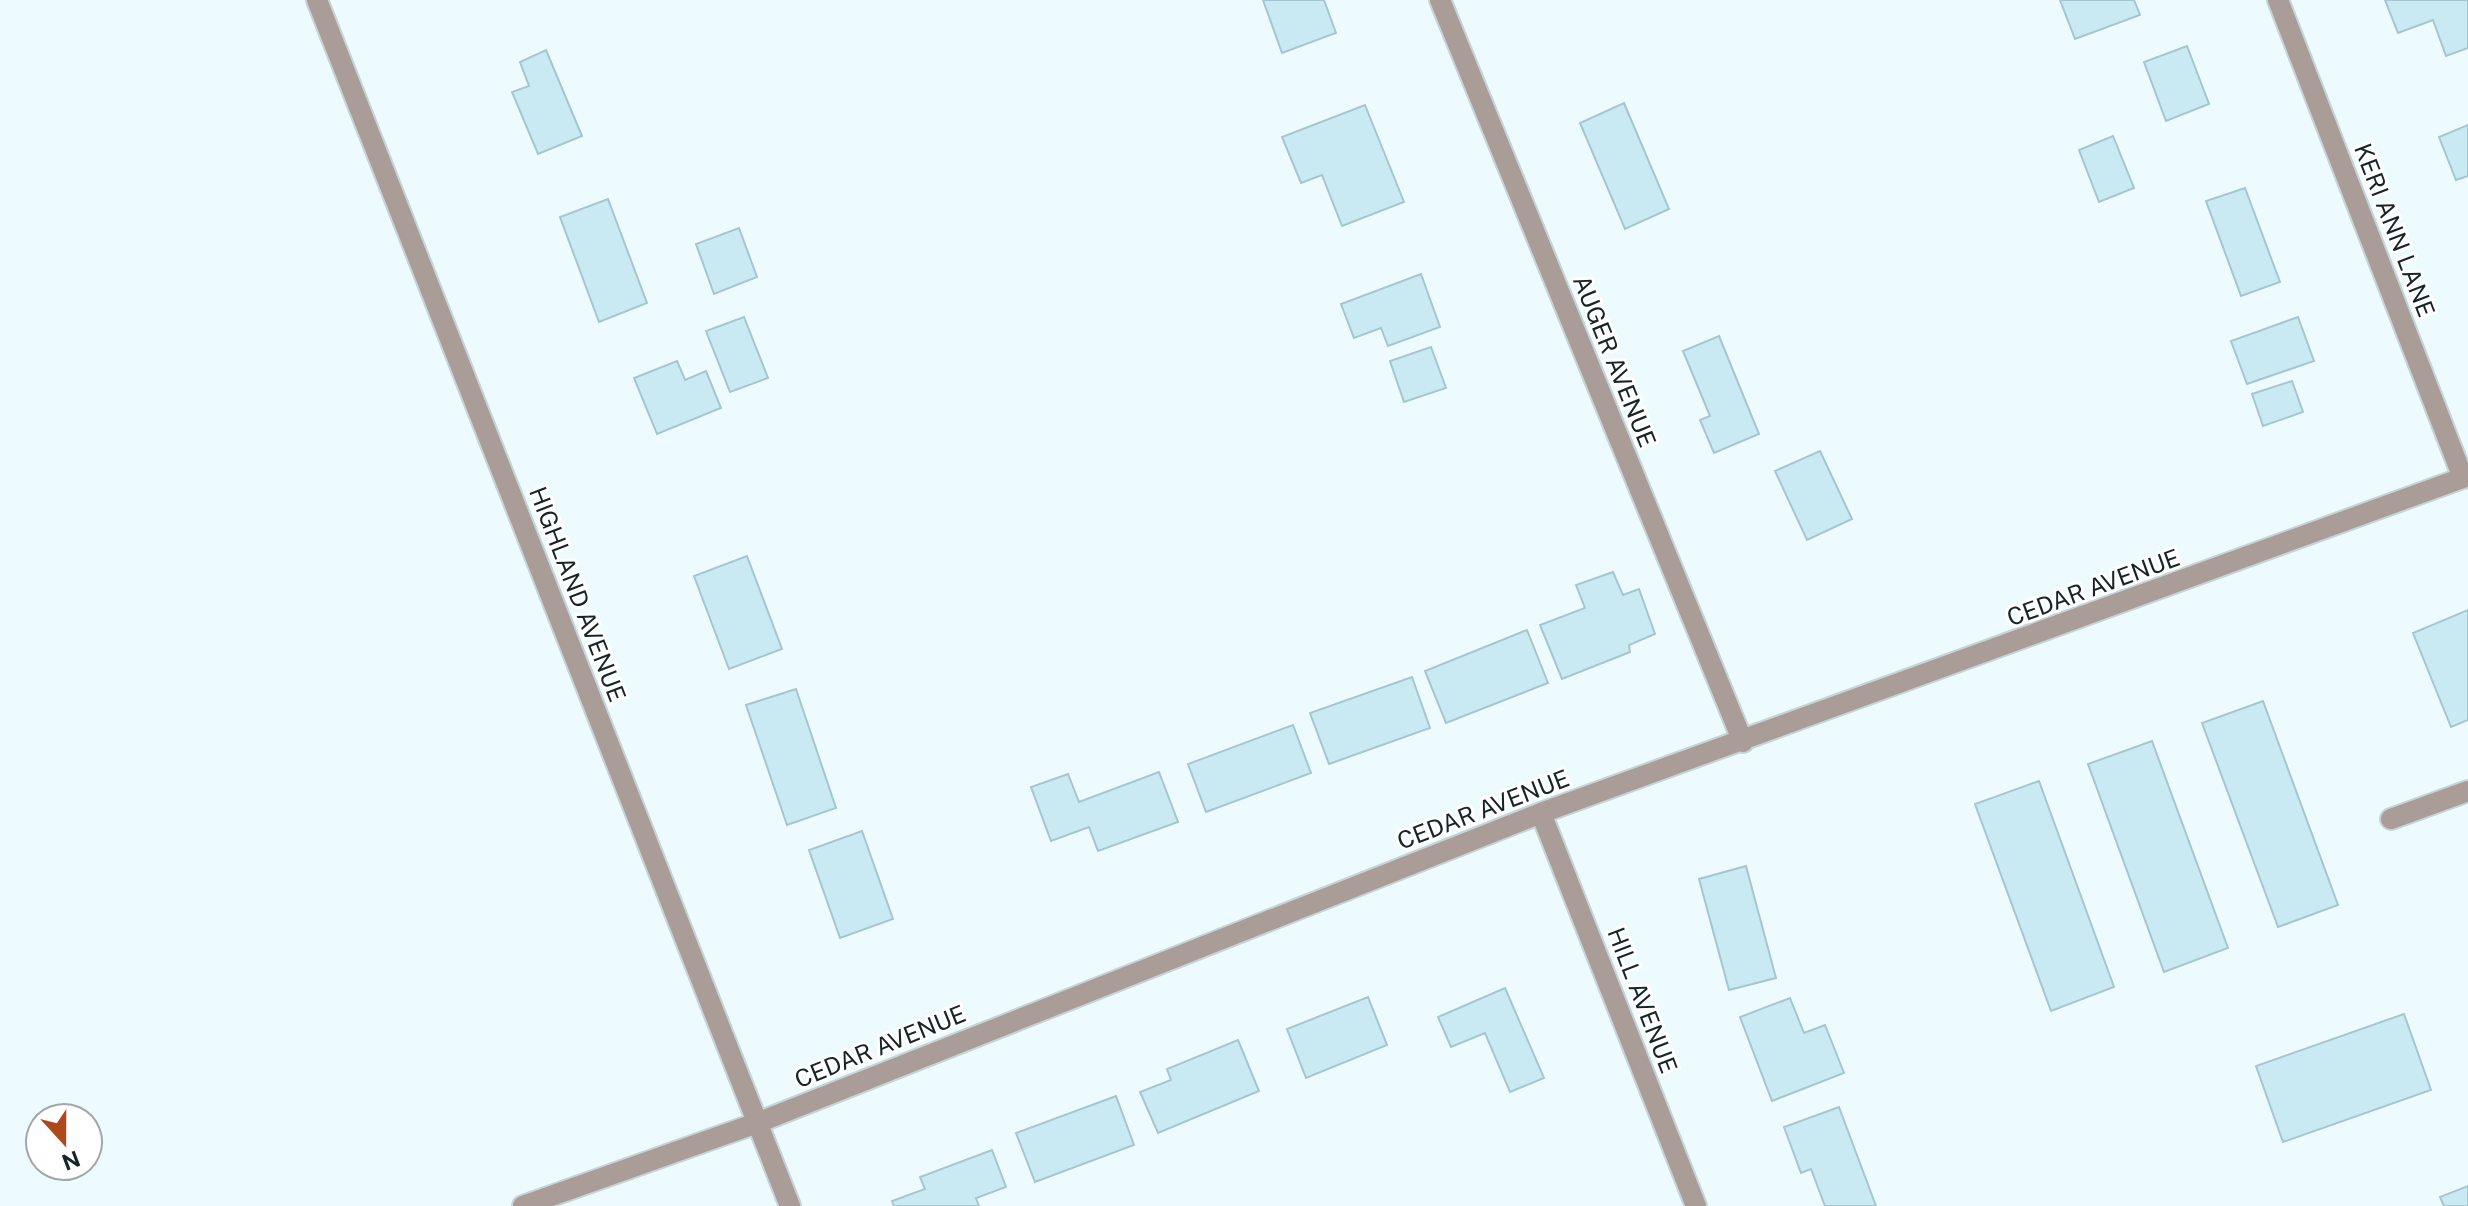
<svg xmlns="http://www.w3.org/2000/svg" width="2468" height="1206" font-family="'Public Sans',sans-serif">
<style>
.building{fill:#c9eaf3;stroke:#a6c6cf;stroke-width:2}
.lines{fill:none;stroke-linecap:round;stroke-linejoin:round}
.minor-casing{stroke:#c6d4d7;stroke-width:24}
.minor{stroke:#aa9d98;stroke-width:20}
.labels{text-anchor:middle;dominant-baseline:central;stroke-width:6;stroke-linejoin:round;paint-order:stroke}
.street-label{font-size:24px;fill:#172427;stroke:#fff}
</style>
<rect width="100%" height="100%" fill="#edfbfe"/>
<!-- building -->
<path class="building" d="M1263 0H1324L1336 33 1282 53Z
M2060 0H2134L2140 15 2075 39Z
M2385 0H2468V48L2446 56 2433 20 2398 33Z
M2187 46 2209 104 2166 121 2144 62Z
M546 50 582 136 538 154 512 92 529 86 520 62Z
M1624 103 1669 209 1625 229 1580 123Z
M1365 105 1404 202 1342 226 1322 175 1301 183 1282 137Z
M2468 125V176L2456 180 2439 137Z
M2113 136 2134 188 2099 202 2079 150Z
M2245 188 2280 282 2241 296 2206 201Z
M608 199 647 303 599 322 560 217Z
M739 228 757 277 714 294 696 244Z
M1421 274 1440 327 1388 346 1381 328 1354 338 1341 304Z
M744 317 768 378 730 392 706 331Z
M2298 317 2314 361 2247 384 2231 341Z
M1719 336 1759 434 1714 453 1700 420 1710 416 1683 351Z
M1431 347 1446 388 1404 402 1390 361Z
M677 361 685 380 706 371 721 408 657 434 634 378Z
M2292 381 2303 412 2263 426 2252 394Z
M1820 451 1852 519 1807 540 1775 471Z
M747 556 782 649 729 669 694 576Z
M1613 572 1623 595 1639 589 1655 634 1629 645 1630 652 1562 679 1540 625 1585 608 1576 585Z
M2468 610V720L2451 727 2413 633Z
M1527 630 1548 683 1446 723 1425 671Z
M1412 677 1430 728 1329 764 1310 713Z
M796 689 836 808 787 825 746 705Z
M2263 701 2338 905 2278 927 2202 723Z
M1293 725 1311 773 1206 812 1188 764Z
M2152 741 2228 948 2164 972 2088 764Z
M1159 772 1178 822 1098 851 1089 827 1051 841 1031 787 1068 774 1079 802Z
M2039 781 2114 987 2051 1011 1975 804Z
M862 831 893 919 840 938 809 850Z
M1746 866 1776 978 1729 990 1699 879Z
M1505 988 1544 1078 1510 1092 1485 1033 1451 1047 1438 1017Z
M1368 997 1387 1045 1306 1078 1287 1029Z
M1790 998 1804 1033 1825 1025 1844 1073 1772 1101 1740 1017Z
M2404 1014 2431 1090 2283 1142 2256 1066Z
M1238 1040 1259 1091 1158 1133 1140 1092 1171 1080 1167 1069Z
M1116 1096 1134 1145 1035 1182 1016 1133Z
M1839 1107 1876 1206H1825L1811 1169 1801 1173 1784 1127Z
M992 1150 1006 1187 976 1198 979 1206H894L892 1201 925 1189 920 1177Z
M2468 1186V1206H2444L2440 1197Z"/>
<g class="lines">
<!-- minor casing -->
<g class="minor-casing">
<path id="minor" d="M317 0 790 1206
M1440 0 1743 742
M2278 0 2463 478
M1541 813 1696 1206
M2391 819 2468 791
M523 1206 757 1123 1541 813 2468 476"/>
</g>
<!-- minor -->
<use href="#minor" class="minor"/>
</g>
<g class="labels">
<!-- street labels -->
<g class="street-label">
<text transform="translate(2395 230) rotate(69)">KERI ANN LANE</text>
<text transform="translate(1615 361) rotate(68)">AUGER AVENUE</text>
<text transform="translate(2093 587) rotate(-20)">CEDAR AVENUE</text>
<text transform="translate(578 594) rotate(69)">HIGHLAND AVENUE</text>
<text transform="translate(1483 809) rotate(-21)">CEDAR AVENUE</text>
<text transform="translate(1643 1000) rotate(69)">HILL AVENUE</text>
<text transform="translate(880 1046) rotate(-22)">CEDAR AVENUE</text>
</g>
</g>
<!-- north arrow -->
<g transform="translate(64 1142) rotate(159)"><circle r="38" fill="#ffffff" stroke="#a2a7a9" stroke-width="2"/>
<path d="M0-6L14 30L0 20L-14 30Z" fill="#ae491b"/>
<text y="-12" font-size="22" font-weight="bold" text-anchor="middle" fill="#172427">N</text>
</g>
</svg>
